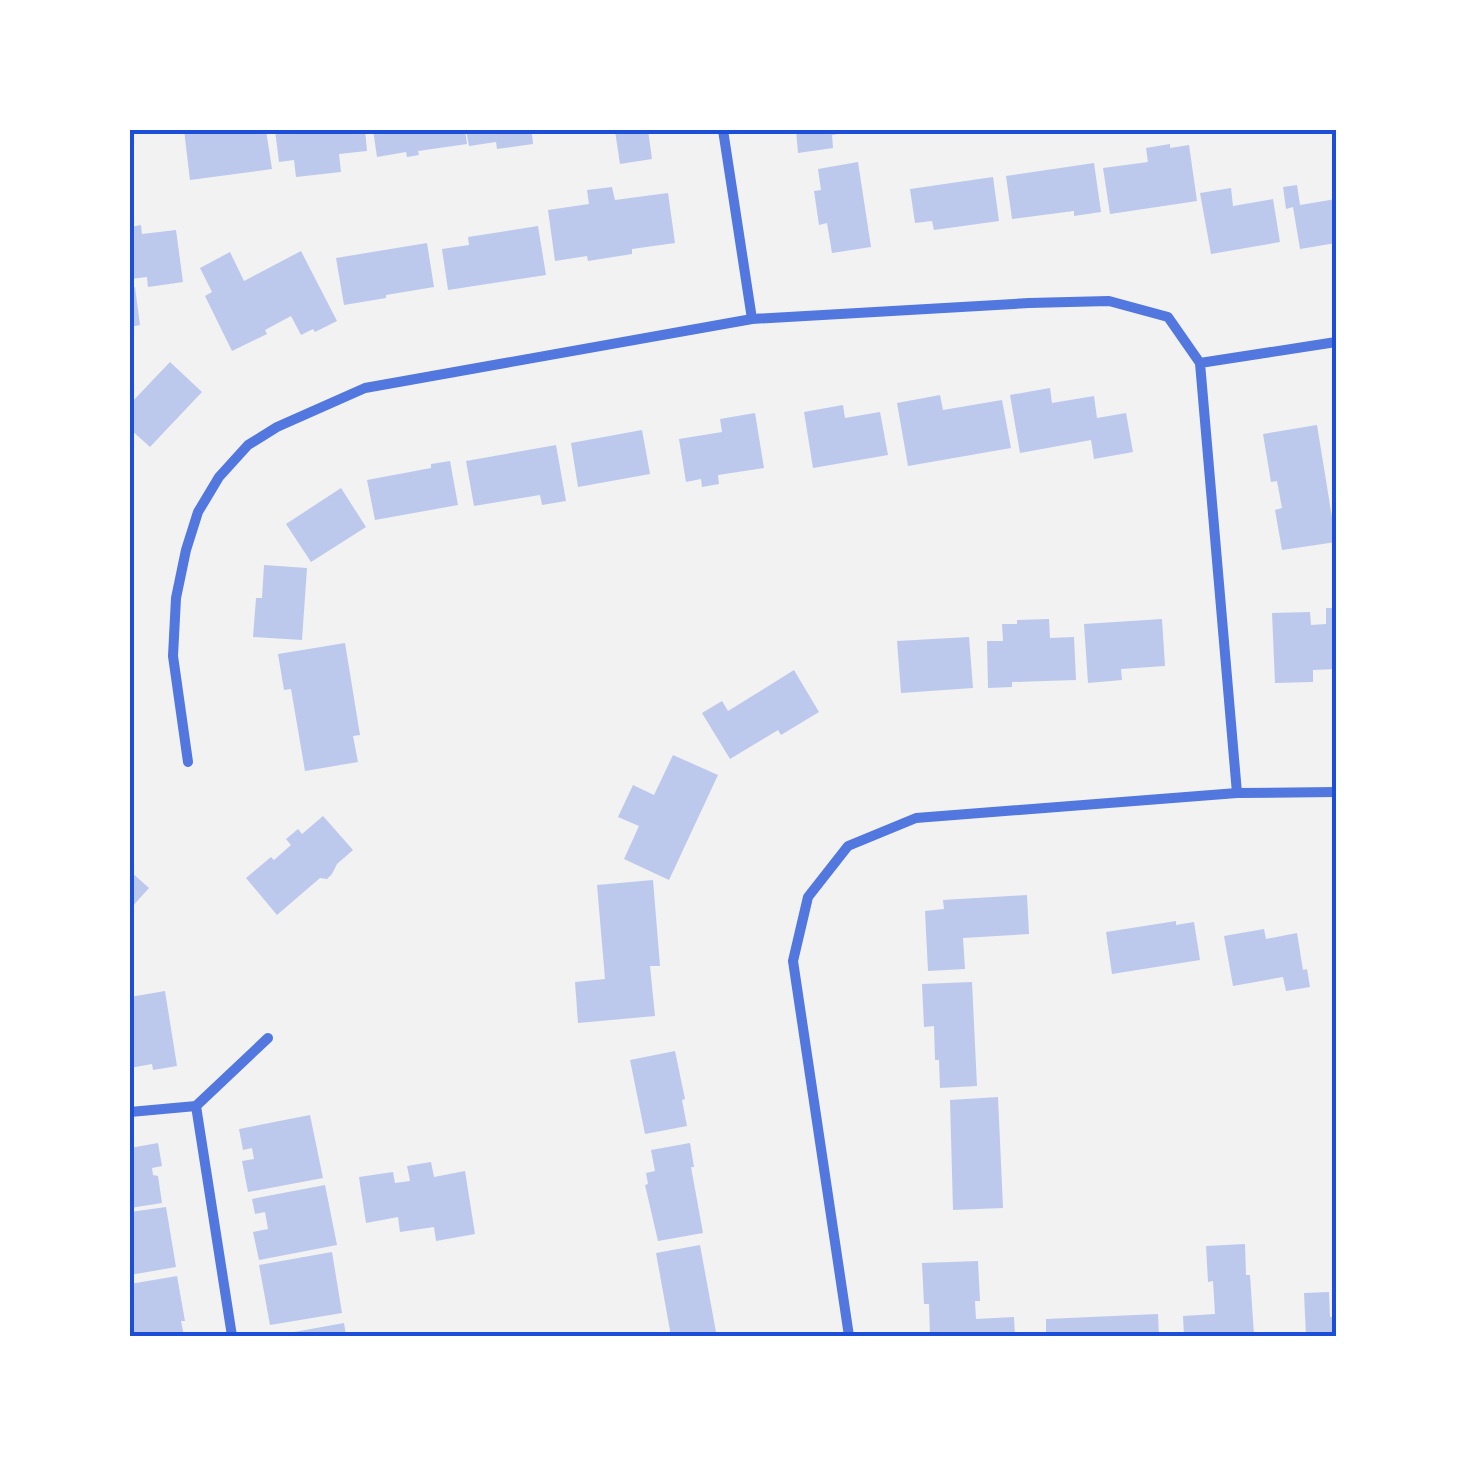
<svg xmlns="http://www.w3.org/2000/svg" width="1466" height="1466" font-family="Figtree,sans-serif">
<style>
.building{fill:#bdc9ec}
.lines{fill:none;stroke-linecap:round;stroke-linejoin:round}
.minor{stroke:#5277de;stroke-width:10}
.neatline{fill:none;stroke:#1d4ed8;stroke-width:4}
</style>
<rect width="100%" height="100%" fill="#f2f2f2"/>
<!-- building -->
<path class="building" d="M184 130H266L272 169 190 180Z
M275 130H365L367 151 339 154 341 172 296 177 294 160 279 162Z
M373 130H465L467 144 418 151 419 155 407 157 406 152 377 157Z
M466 130H543V132L532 134 533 144 497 149 496 142 469 146Z
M648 130 652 159 620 164 615 131Z
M796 130H850L851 132 832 135 833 148 798 153Z
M1170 144V148L1189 145 1197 201 1110 214 1103 168 1148 162 1146 148Z
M858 162 871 247 832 253 827 223 819 225 814 191 821 190 818 169Z
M1094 163 1101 212 1074 216V211L1012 219 1006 176Z
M993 177 999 221 934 230 932 221 915 223 910 189Z
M1297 185 1300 205 1336 199V243L1300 249 1293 207 1286 209 1283 187Z
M612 187 615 200 668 193 675 243 632 249V254L588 261 587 256 555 261 548 210 589 204 587 190Z
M1231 188 1233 206 1273 199 1280 242 1211 254 1200 193Z
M141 225 142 234 176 230 183 282 148 287 147 277 130 279V227Z
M538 226 546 275 448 290 442 249 469 245 468 237Z
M427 243 434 287 386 295V298L344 305 336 258Z
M301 251 337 321 315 332 313 329 301 335 291 316 265 330 267 334 232 351 205 296 212 292 200 268 230 252 244 281Z
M135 287 140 325 130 327V288Z
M170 362 202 392 150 447 130 429V404Z
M1050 388 1052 403 1094 396 1097 418 1126 413 1133 452 1094 459 1091 440 1020 453 1010 395Z
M940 395 943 410 1002 400 1011 448 908 466 897 403Z
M843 405 845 418 880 412 888 455 813 468 804 412Z
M755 413 764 468 718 475 719 484 702 487 701 479 686 482 679 439 722 432 720 419Z
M1317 425 1336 542 1282 550 1275 510 1282 508 1277 481 1271 482 1263 434Z
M642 430 650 474 578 487 571 443Z
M556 445 566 501 542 505 540 495 474 506 466 461Z
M450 461 458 505 375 520 367 480 431 468V464Z
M341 488 366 527 311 562 286 524Z
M264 565 307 568 302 640 253 637 256 598H262Z
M1326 608H1336V669L1313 670V682L1275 683 1272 613 1310 612 1311 625 1326 624Z
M1049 619 1050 638 1074 637 1076 680 1012 682V687L988 688 987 641H1003L1002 624H1017V620Z
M1162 619 1165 666 1121 669 1122 680 1088 683 1084 624Z
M969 637 973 688 901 693 897 641Z
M345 643 360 735 353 736 358 762 305 771 291 689 284 690 278 654Z
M794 670 819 712 781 735 778 730 730 759 702 713 722 701 728 711Z
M673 755 718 775 669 880 624 859 639 826 618 817 633 785 654 795Z
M323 816 353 850 337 864 332 874 327 879 320 878 277 915 246 878 271 857 274 860 291 845 286 839 298 829 302 834Z
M130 871 149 888 130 909Z
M653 880 660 966H650L655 1016 578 1023 575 982 605 979 597 885Z
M1027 895 1029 934 963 938 965 969 928 971 925 911 944 909 943 900Z
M1176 921V925L1194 922 1200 960 1112 974 1106 932Z
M1264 929 1266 939 1297 933 1303 970 1307 969 1310 987 1286 991 1283 977 1233 986 1224 936Z
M972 982 977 1086 940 1088 939 1060H935L934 1026 924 1027 922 984Z
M165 991 177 1066 153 1070 152 1064 130 1068V997Z
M675 1051 685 1099 682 1100 687 1126 645 1134 630 1060Z
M998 1097 1003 1208 953 1210 950 1100Z
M310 1115 323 1178 248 1192 242 1161 254 1159 252 1148 243 1150 239 1129Z
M158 1143 162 1166 152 1168 153 1175 158 1176 162 1203 130 1208V1148Z
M690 1143 694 1167H691L703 1233 658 1241 645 1185 648 1184 646 1173 655 1171 651 1150Z
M431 1162 434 1177 465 1171 475 1234 436 1241 434 1227 400 1232 398 1217 366 1223 359 1177 393 1172 395 1183 410 1181 407 1166Z
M325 1185 337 1245 259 1260 253 1232 268 1229 265 1212 255 1214 252 1199Z
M166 1207 176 1267 130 1275V1212Z
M1245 1244 1246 1275H1250L1254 1335 1184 1336 1183 1316 1215 1314 1213 1281 1208 1282 1206 1246Z
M700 1245 716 1332 694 1336H671L656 1253Z
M332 1252 342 1313 270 1325 259 1265Z
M978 1261 980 1301H975L976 1319 1014 1317 1015 1336H930L929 1304H924L922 1263Z
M177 1276 185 1321H181L184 1336H130V1284Z
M1329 1292 1330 1317H1336V1336H1306L1304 1293Z
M1158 1314 1159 1336H1046V1319Z
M344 1323 346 1336H283V1334Z"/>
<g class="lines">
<!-- minor -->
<path class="minor" d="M723 130 752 319
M1200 363 1336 342
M188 762 173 656 176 598 186 550 198 512 219 477 248 445 277 427 365 388 752 319 1029 303 1109 301 1168 317 1200 363 1237 793
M196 1106 232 1336
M130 1112 196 1106 268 1038
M849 1336 793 961 808 897 848 846 916 818 1237 793 1336 792"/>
</g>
<!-- border -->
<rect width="1466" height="1466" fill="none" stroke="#ffffff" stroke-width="265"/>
<rect x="132" y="132" width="1202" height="1202" class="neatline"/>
</svg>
